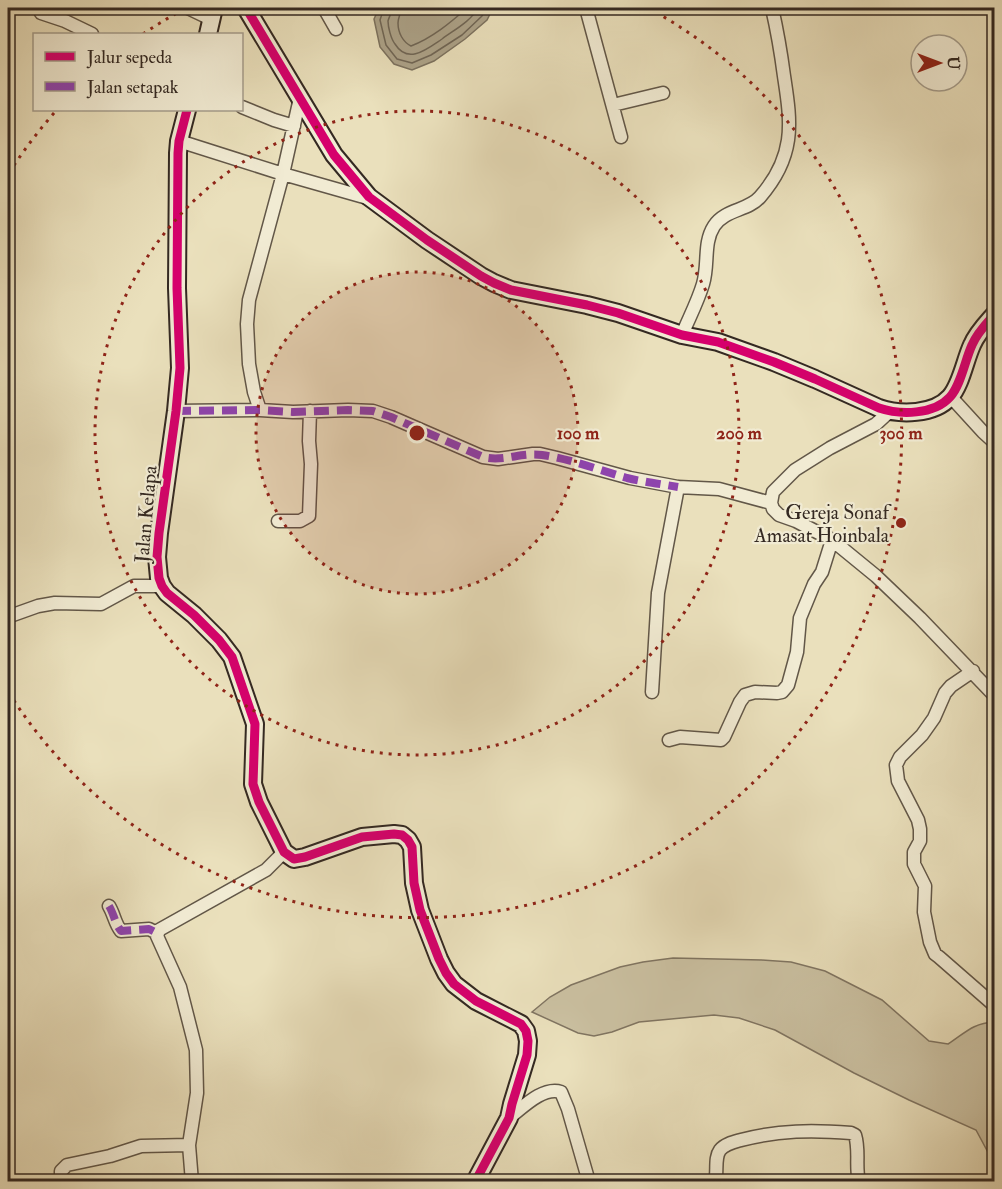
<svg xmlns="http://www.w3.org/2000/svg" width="1002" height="1189" font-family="'IM FELL Double Pica',serif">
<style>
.green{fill:#cbc1a2;stroke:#807562;stroke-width:1.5}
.water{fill:#aca288;stroke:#7c725f;stroke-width:1.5}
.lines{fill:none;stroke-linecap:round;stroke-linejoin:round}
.shore{stroke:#706655;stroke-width:1.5}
.street-casing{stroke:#625748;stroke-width:15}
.secondary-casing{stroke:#342922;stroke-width:20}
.street{stroke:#f1ebd3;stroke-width:12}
.secondary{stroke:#f1ebd3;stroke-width:16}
.quiet{stroke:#8e44ad;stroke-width:8;stroke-dasharray:15 8;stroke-linecap:butt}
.cycleway-casing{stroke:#f1ebd3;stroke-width:13}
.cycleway{stroke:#d6006c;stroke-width:9}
.ring{fill:none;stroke:#8f2418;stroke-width:3;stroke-dasharray:3 6}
.poi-dot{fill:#8f2418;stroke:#f1ebd3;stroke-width:2}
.labels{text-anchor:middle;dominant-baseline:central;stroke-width:4.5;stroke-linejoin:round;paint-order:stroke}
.poi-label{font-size:20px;fill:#342922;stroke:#f1ebd3;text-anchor:end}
.street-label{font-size:20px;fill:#342922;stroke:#f1ebd3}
.centre{fill:#8f2418;stroke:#f1ebd3;stroke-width:3}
.ring-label{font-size:18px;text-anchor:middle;font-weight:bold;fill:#8f2418;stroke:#f1ebd3;stroke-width:4.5;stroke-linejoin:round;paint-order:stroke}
</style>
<rect width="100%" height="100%" fill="#eae0bc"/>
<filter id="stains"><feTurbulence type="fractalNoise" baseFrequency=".00333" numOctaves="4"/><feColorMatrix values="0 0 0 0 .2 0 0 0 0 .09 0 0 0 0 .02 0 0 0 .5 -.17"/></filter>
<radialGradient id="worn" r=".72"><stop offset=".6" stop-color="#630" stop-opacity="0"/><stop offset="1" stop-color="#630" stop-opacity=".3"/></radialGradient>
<!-- green -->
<path class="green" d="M673 958 762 960 791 962 825 971 882 1000 929 1041 948 1044C965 1033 973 1023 994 1022V1181H989L991 1179V1158L976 1130 909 1100 854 1073 775 1030 739 1018 714 1015 639 1022 612 1032 594 1036 578 1033 532 1012 550 997 571 985 620 967 643 962Z"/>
<!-- water -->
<path class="water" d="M379 8H493L487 20 465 39 434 61 412 70 394 64 380 47 374 19Z"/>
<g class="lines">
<!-- shore -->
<path class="shore" d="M384 8 380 20 386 45 397 59 412 63 431 55 462 35 482 16 486 8
M392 8C392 12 389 17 388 21 388 27 391 39 395 44 408 65 427 49 442 39 454 30 471 21 478 8
M401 8C401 13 398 18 398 23 398 33 403 42 411 46 432 38 450 23 467 8"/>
<!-- street casing -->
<g class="street-casing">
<path id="street" d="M188 8 211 19
M324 8 336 29
M586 8 621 137
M41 13 65 21 92 34
M613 105 663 93
M242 107 274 120 294 126
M179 141 283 174 371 199
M682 335C689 318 698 301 703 284 709 264 703 243 714 226 725 209 748 211 760 197 774 181 785 161 788 140 791 119 787 96 784 76 781 53 777 30 772 8
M951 397 983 432 994 442
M260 410 254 392 249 364 247 324 249 300 283 174 300 98
M176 411 260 410 293 412 348 410 373 411 391 417 483 457 498 459 533 454H540L557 458 630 478 678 487 719 489 771 503
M889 412 876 424 830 448 795 470 773 492 771 503 773 509 779 515 796 521 832 540 876 576 920 618 994 695
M278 521H300L309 516 311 464 309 441 310 411
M8 615 10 616 38 606 55 603 101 604 134 586H162
M973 671 951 686 945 693 934 718 922 735 900 757 896 765 898 781 918 820 920 829V841L914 852V864L925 886 924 912 930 942 935 954 939 957 994 1005
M652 692 658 593 678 487
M669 740 680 737 721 740 724 737 740 702 745 695 755 692 777 693 782 692 788 685 797 652 800 618 814 584 822 572 832 540
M109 906C114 914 115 924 121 931L149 929 157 933
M509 1118C522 1108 543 1086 561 1092L568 1109 589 1182
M61 1182V1171L67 1165 110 1156 141 1146 189 1145
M192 1182 189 1145 197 1093 196 1050 180 987 157 936 159 930 266 870 284 852
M715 1182C718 1172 714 1158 720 1150 725 1144 734 1142 741 1140 779 1130 813 1130 851 1133L855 1135C860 1151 855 1166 859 1182"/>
</g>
<!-- secondary casing -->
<g class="secondary-casing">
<path id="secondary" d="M246 8 334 155 369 197 427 240 481 276 494 283 511 290 587 305 618 313 682 335 718 342 774 362 815 379 879 408C900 415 934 415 950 397 961 385 965 360 972 345 977 333 986 324 994 315
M208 34 214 8
M187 110 179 141 178 153 177 288 180 368 176 411 159 533 157 557 159 578 162 586 167 593 194 615 219 640 232 657 255 724 253 784 259 802 284 852 294 859 305 857 362 837 394 834 402 835 408 840 412 847 414 883 420 910 439 959 446 973 454 984 476 1001 521 1024 526 1031 528 1041 527 1055 512 1104 509 1118 475 1182"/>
</g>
<!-- street -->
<use href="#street" class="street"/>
<!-- secondary -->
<use href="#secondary" class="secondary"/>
<!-- quiet -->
<path class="quiet" d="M176 411 260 410 293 412 348 410 373 411 391 417 483 457C503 462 522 452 542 455 571 459 599 470 627 478 644 482 661 484 678 487
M109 906C114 914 115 924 121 931L149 929 157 933"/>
<!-- cycleway casing -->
<g class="cycleway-casing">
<path id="cycleway" d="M246 8 334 155 369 197 427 240 481 276 494 283 511 290 587 305 618 313 682 335 718 342 774 362 815 379 879 408C900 415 934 415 950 397 961 385 965 360 972 345 977 333 986 324 994 315
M187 110 179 141 178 153 177 288 180 368 176 411 159 533 157 557 159 578 162 586 167 593 194 615 219 640 232 657 255 724 253 784 259 802 284 852 294 859 305 857 362 837 394 834 402 835 408 840 412 847 414 883 420 910 439 959 446 973 454 984 476 1001 521 1024 526 1031 528 1041 527 1055 512 1104 509 1118 475 1182"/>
</g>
<!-- cycleway -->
<use href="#cycleway" class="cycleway"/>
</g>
<!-- distance rings -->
<circle cx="417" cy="433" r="161" fill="#8f2418" fill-opacity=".12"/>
<g class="ring">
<circle cx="417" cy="433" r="161"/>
<circle cx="417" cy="433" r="322"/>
<path d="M9 173A484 484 0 0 1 55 112M143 34A484 484 0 0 1 186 8M648 8A484 484 0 1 1 9 693"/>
</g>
<!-- markers -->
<circle class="poi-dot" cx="901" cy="523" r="6"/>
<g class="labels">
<!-- poi labels -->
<g class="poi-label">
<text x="889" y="512">Gereja Sonaf<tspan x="889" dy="23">Amasat Hoinbala</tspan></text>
</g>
<!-- street labels -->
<g class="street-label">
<text transform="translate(146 514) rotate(-85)">Jalan Kelapa</text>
</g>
</g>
<circle cx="417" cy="433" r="9" class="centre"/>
<g class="ring-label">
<text x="578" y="439">100 m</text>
<text x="739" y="439">200 m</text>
<text x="901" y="439">300 m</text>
</g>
<!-- margin -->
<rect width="1002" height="1189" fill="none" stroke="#eae0bc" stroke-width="30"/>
<rect x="9" y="9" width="984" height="1171" fill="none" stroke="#342922" stroke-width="3"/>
<rect x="15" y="15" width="972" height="1159" fill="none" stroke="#342922" stroke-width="1.5"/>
<!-- legend -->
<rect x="33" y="33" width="210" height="78" fill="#f1ebd3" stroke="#a59d8c" stroke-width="1.5"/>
<rect x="45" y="52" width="30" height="9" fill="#d6006c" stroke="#a59d8c" stroke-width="1.5"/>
<text x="87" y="63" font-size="18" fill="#342922">Jalur sepeda</text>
<rect x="45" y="82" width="30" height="9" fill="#8e44ad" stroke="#a59d8c" stroke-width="1.5"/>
<text x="87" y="93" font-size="18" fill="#342922">Jalan setapak</text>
<!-- north arrow -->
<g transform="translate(939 63) rotate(90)"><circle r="28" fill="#f1ebd3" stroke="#a59d8c" stroke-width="1.5"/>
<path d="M0-4.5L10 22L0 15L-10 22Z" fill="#8f2418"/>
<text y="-9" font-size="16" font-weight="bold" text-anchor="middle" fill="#342922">U</text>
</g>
<rect width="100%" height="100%" filter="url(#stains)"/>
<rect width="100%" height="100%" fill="url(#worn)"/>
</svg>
